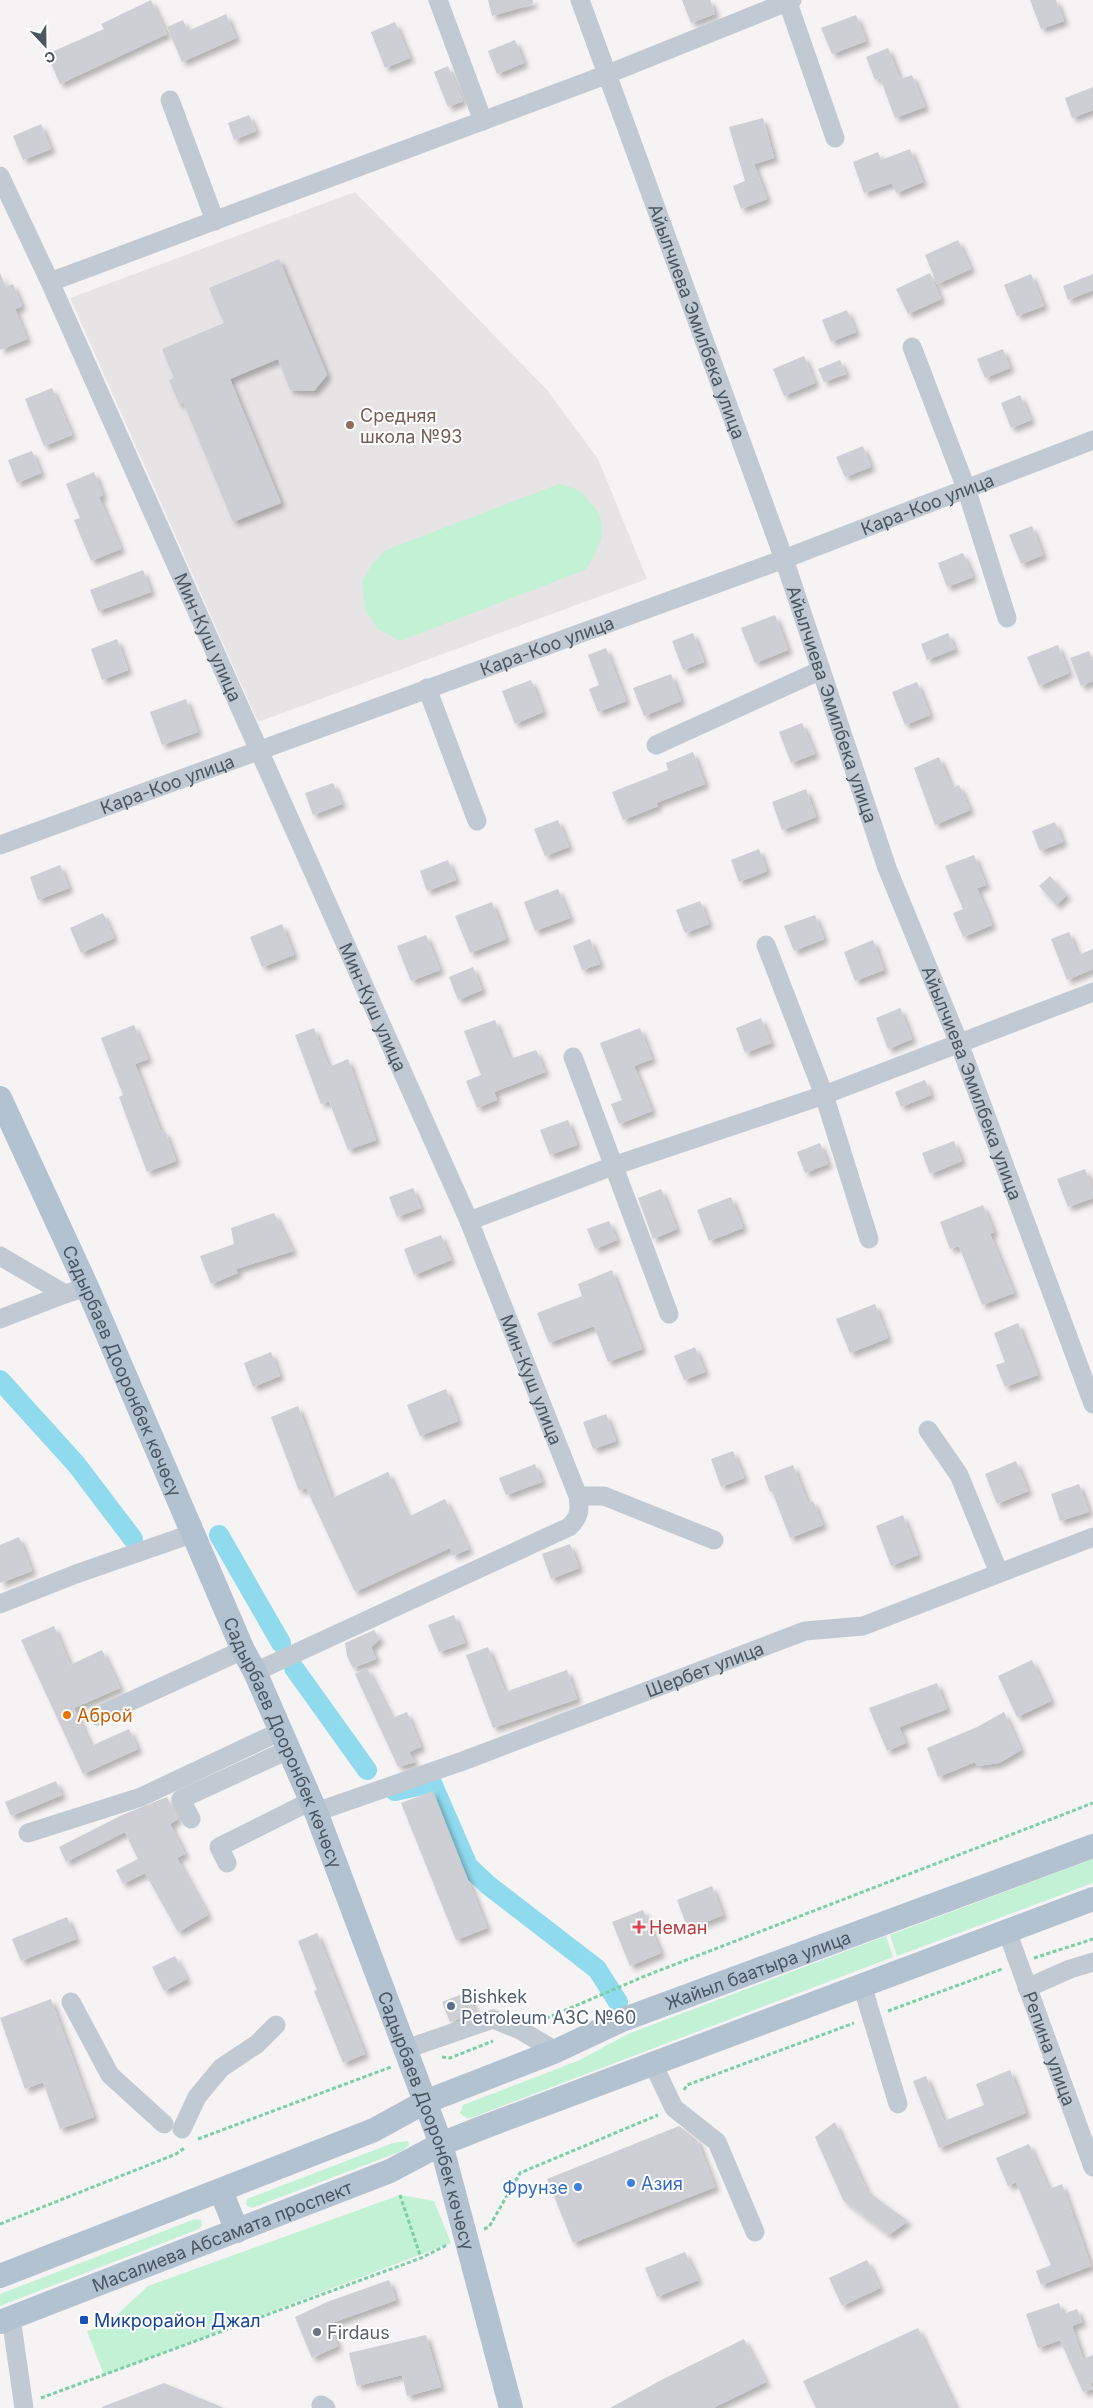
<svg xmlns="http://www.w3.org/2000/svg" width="1093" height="2408" font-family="Inter,sans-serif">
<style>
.education{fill:#e6e4e5}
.green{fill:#c3f1d5}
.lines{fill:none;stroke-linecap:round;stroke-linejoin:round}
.canal{stroke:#90daee;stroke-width:20}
.building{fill:#cdcfd5;filter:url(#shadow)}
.path{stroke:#7ad0a6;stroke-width:3;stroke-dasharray:4 2.5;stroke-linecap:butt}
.minor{stroke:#c1cad2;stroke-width:19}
.major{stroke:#b3c2d1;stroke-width:24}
.education-dot{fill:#8d6e63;stroke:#fff;stroke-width:2}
.food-dot{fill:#e8710a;stroke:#fff;stroke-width:2}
.health-dot{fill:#e0444e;stroke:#fff;stroke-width:2}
.service-dot{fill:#5c6f8a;stroke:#fff;stroke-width:2}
.shop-dot{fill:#3f7fe0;stroke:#fff;stroke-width:2}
.transit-dot{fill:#1a4fb4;stroke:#fff;stroke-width:2}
.worship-dot{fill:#6b7280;stroke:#fff;stroke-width:2}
.labels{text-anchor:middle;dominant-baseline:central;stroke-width:4;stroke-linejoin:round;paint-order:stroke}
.street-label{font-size:18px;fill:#4a5661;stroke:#fff}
.education-label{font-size:18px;fill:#785e54;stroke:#fff;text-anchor:start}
.food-label{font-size:18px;fill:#c56008;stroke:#fff;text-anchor:start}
.health-label{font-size:18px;fill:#be3a42;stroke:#fff;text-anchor:start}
.service-label{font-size:18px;fill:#4e5e75;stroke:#fff;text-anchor:start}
.shop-label{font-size:18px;fill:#366cbe;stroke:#fff;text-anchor:start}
.transit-label{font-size:18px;fill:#164399;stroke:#fff;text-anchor:start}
.worship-label{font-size:18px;fill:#5b616d;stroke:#fff;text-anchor:start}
</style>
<defs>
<filter id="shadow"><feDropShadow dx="4.5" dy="4.5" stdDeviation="2.5" flood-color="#0004"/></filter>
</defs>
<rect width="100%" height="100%" fill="#f5f3f3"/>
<!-- education -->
<path class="education" d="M355 192 548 391 598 459 647 579 258 722 70 298Z"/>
<!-- green -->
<path class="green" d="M559 484C565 486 572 487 578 490 582 492 586 497 589 501 612 523 601 548 585 570L400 641 377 628 365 610 362 581 373 563 386 550Z
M1093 1859V1883L897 1956 890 1935Z
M886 1936 893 1957 468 2119 460 2113 463 2105 580 2060 628 2034Z
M408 2141 409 2145 402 2151 252 2208 246 2205 247 2199 393 2143Z
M400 2195 434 2201 451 2243 104 2375 87 2331 105 2326 148 2286Z
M195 2219 201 2220 202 2225 199 2229 0 2306V2294Z"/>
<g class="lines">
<!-- canal -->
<path class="canal" d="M0 1380 76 1464 133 1539
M219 1535 281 1643
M294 1668 367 1770
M395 1791 432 1783 468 1866 488 1885 597 1969 618 2002"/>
</g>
<!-- building -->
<path class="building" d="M151 0 167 34 60 84 47 54 104 29 101 24Z
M488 0H533V4L492 16Z
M682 0H710L715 14 691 23Z
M1030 0H1056L1064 21 1041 29Z
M226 14 236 38 182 62 167 27 183 20 188 31Z
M856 15 866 41 832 54 821 28Z
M395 22 410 58 385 68 371 32Z
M515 40 524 63 497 74 488 51Z
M888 48 900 79 912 75 925 107 895 118 880 78 875 80 866 57Z
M448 66 463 101 448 107 434 72Z
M1093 87V110L1072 118 1065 98Z
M249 115 256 131 234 140 228 123Z
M763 118 774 158 754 164 767 199 741 209 733 186 745 181 729 127Z
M41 124 51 149 23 160 13 136Z
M910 149 923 182 896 193 892 183 864 193 853 162 878 152 881 160Z
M958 240 971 269 937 284 925 255Z
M279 259 327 375 314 391 290 390 278 359 230 379 281 503 233 522 183 402 179 404 169 380 174 378 162 349 224 323 209 288Z
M0 273 6 287 13 284 22 306 15 309 27 339 0 350Z
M930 273 941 299 908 314 896 289Z
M1031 274 1044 306 1017 316 1004 285Z
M1093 274V290L1068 300 1063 286Z
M847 310 856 332 831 342 822 320Z
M1003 349 1010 368 985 378 977 359Z
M804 356 815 383 784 396 773 369Z
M840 360 846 374 824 382 818 369Z
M52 388 72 435 44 446 25 399Z
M1020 395 1031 420 1011 428 1001 403Z
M863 446 871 467 845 477 836 457Z
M32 451 41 473 17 483 8 460Z
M94 472 103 495 99 497 121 549 91 561 74 520 80 518 66 484Z
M1032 526 1043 555 1021 564 1009 535Z
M963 553 973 577 947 587 938 563Z
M143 570 151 592 98 611 90 590Z
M775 615 788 650 755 663 741 628Z
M693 633 704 662 683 670 672 641Z
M948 633 955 649 927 660 921 644Z
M117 639 128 670 102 680 91 649Z
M1058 645 1069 673 1039 686 1027 657Z
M606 648 626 701 598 712 589 689 599 685 588 655Z
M1089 651 1093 661V681L1081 686 1070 658Z
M671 674 681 701 644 716 633 688Z
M531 680 543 712 515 724 502 691Z
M917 682 930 715 905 725 892 692Z
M186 699 198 732 162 745 150 712Z
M802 723 815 754 791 763 779 732Z
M693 752 705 784 656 803 658 806 623 820 612 792 668 770 666 763Z
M939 757 952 788 959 785 970 810 935 825 914 768Z
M333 783 342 804 313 815 305 793Z
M806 789 816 817 782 830 772 802Z
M558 820 569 847 545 856 534 829Z
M1055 822 1063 842 1040 851 1032 831Z
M759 849 767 871 739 882 731 860Z
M974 855 986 885 977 888 992 925 963 937 953 913 963 909 945 866Z
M448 860 456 880 427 891 420 871Z
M60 865 69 888 38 900 30 877Z
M1050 876 1067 895 1056 905 1039 886Z
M558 889 570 918 535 931 524 902Z
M700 901 709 924 685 933 676 910Z
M492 902 506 939 470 953 455 916Z
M103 913 114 938 81 953 70 928Z
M815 915 824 939 794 951 784 926Z
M282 924 294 955 262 967 250 937Z
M1069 932 1078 955 1093 949V969L1067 980 1051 939Z
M426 935 440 970 411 981 397 946Z
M590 939 600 964 582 970 573 946Z
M873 940 884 970 855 981 844 952Z
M473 967 482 990 458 1000 449 977Z
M900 1008 912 1039 888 1049 876 1018Z
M761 1018 771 1043 745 1053 736 1028Z
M495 1020 510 1059 536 1050 545 1072 494 1092 497 1100 477 1108 466 1081 481 1075 464 1031Z
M134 1025 148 1059 135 1064 161 1132 165 1131 176 1161 147 1172 119 1097 123 1095 101 1038Z
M314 1028 329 1067 348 1059 376 1140 348 1150 329 1101 321 1104 295 1035Z
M640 1028 652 1059 634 1066 652 1111 619 1124 611 1104 622 1100 600 1043Z
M925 1080 931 1095 901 1107 895 1092Z
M568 1120 577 1145 550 1155 540 1130Z
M954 1141 962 1161 930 1174 922 1153Z
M820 1143 828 1164 805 1173 797 1152Z
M1085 1169 1093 1190V1198L1068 1207 1057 1179Z
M413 1188 421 1208 397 1217 389 1197Z
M661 1189 677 1229 653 1239 638 1198Z
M731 1197 743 1228 709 1241 697 1210Z
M983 1205 994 1232 990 1234 1014 1293 982 1305 959 1246 950 1249 940 1222Z
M274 1213 293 1251 236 1269 238 1273 211 1284 200 1256 234 1244 231 1228Z
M609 1221 617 1240 595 1249 587 1229Z
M441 1235 451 1260 414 1275 404 1249Z
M612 1270 642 1349 608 1362 594 1326 549 1343 537 1313 582 1296 578 1284Z
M875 1304 888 1338 850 1353 836 1319Z
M1018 1323 1038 1375 1005 1387 996 1365 1005 1362 994 1333Z
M695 1347 705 1372 684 1380 674 1356Z
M271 1352 280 1376 253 1387 244 1363Z
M446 1389 458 1421 420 1436 407 1405Z
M298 1406 332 1498 388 1472 408 1517 445 1499 469 1549 453 1556 450 1548 355 1592 306 1488 299 1491 271 1417Z
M606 1414 616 1441 593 1449 583 1422Z
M733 1451 744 1478 721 1487 711 1459Z
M1016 1461 1028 1491 997 1504 985 1474Z
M535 1464 542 1482 506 1495 499 1478Z
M793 1465 808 1503 813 1501 823 1525 790 1538 772 1491 770 1492 764 1476Z
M1079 1484 1089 1512 1060 1521 1051 1494Z
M903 1515 918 1555 891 1566 876 1526Z
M19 1537 32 1571 0 1583V1545Z
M570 1544 579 1568 551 1579 542 1554Z
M454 1615 465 1643 439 1652 428 1625Z
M54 1626 70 1665 102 1650 120 1688 74 1708 91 1746 129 1729 138 1749 83 1774 21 1640Z
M374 1630 380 1639 371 1647 376 1659 353 1668 347 1656 345 1643Z
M488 1647 505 1692 567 1670 577 1699 493 1728 466 1655Z
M1032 1660 1051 1701 1017 1717 998 1676Z
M367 1668 392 1718 407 1712 421 1747 409 1752 415 1762 398 1767 355 1674Z
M937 1683 947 1709 899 1727 906 1743 887 1751 869 1708Z
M1004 1712 1021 1750 999 1763 977 1766 975 1762 938 1777 927 1748 977 1727Z
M56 1781 62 1795 11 1816 5 1802Z
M433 1791 487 1928 456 1940 401 1803Z
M167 1797 178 1819 170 1824 185 1854 177 1858 208 1915 178 1932 145 1873 123 1884 116 1870 138 1859 125 1832 66 1862 59 1847 122 1815Z
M712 1886 723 1915 688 1929 677 1900Z
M643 1910 661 1953 630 1966 612 1922Z
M67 1917 76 1939 21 1961 12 1939Z
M317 1933 365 2054 343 2063 314 1991 317 1990 298 1941Z
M175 1956 187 1979 164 1991 152 1967Z
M467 1992 476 2013 450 2022 442 2002Z
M51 1999 94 2117 60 2129 43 2082 25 2089 0 2018Z
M1010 2070 1026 2113 939 2148 913 2081 926 2076 944 2121 984 2105 976 2084Z
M835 2122 867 2191 908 2221 889 2235 843 2200 815 2137Z
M679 2126 697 2140 715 2187 573 2243 547 2179Z
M1029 2144 1049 2189 1062 2184 1091 2266 1041 2285 1036 2271 1051 2265 1016 2182 1008 2186 996 2158Z
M685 2252 698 2280 657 2297 645 2268Z
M867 2260 880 2288 842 2306 829 2278Z
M389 2280 396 2300 329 2324 338 2346 312 2358 295 2317 327 2302Z
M1059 2303 1063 2314 1077 2309 1082 2322 1072 2326 1083 2359 1093 2355V2382L1091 2383 1093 2389 1083 2392 1060 2340 1038 2348 1026 2314Z
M918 2328 956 2408H816L803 2381Z
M426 2335 441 2387 407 2396 402 2375 357 2386 349 2353Z
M744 2339 766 2382 713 2408H610L663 2379Z
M164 2383 224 2408H102V2407Z"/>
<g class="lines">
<!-- path -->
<path class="path" d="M1034 1958 1093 1939
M888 2011 1002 1969
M540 2021 645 1976 1093 1803
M442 2057 450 2058 493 2041
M684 2090 687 2085 854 2023
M198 2139 391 2067
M400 2195 421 2258
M0 2224 176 2154 186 2147
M484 2229 489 2227 520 2173 658 2115
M41 2398 421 2258 447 2245"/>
<!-- minor -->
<g class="minor">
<path d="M438 0 483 121"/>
<path id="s1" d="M580 0 784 559 887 868 959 1043 1093 1404"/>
<path d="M787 0 835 138"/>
<path d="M170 100 215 221"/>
<path id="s2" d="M0 176 50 282 469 1221 578 1496C580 1510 580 1517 569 1527L255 1672"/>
<path d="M50 282 608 74 792 0"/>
<path d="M912 347 966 488 1007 618"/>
<path d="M427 688 477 821"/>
<path d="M656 745 821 670"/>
<path id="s3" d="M0 845 784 559 1093 440"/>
<path d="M766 945 824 1095 869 1239"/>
<path d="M573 1057 669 1314"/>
<path d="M469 1221 613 1166 824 1095 1093 992"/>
<path d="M0 1256 65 1294 87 1287"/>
<path d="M0 1319 65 1294"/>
<path d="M928 1430 959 1475 999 1573"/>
<path d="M578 1496H604L714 1540"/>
<path d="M0 1604 76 1574 194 1533"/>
<path d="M98 1716 243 1650"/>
<path id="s4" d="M316 1812 463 1761 805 1631 863 1626 1093 1537"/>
<path d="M191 1819 181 1799 290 1749"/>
<path d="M28 1833 141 1797 281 1731"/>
<path d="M227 1863 219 1847 311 1801"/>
<path id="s5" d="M1007 1931 1093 2167"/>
<path d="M862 1985 898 2104"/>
<path d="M1027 1988 1070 1969 1093 1962"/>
<path d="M71 2002 110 2075 164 2124"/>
<path d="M406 2049 493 2019 520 2030 556 2051"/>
<path d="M653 2064 674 2108 717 2142 755 2232"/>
<path d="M182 2129 197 2097 221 2068 257 2044 276 2025"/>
<path d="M11 2318 24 2408"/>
<path d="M321 2405 326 2408"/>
</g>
<!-- major -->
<g class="major">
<path id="s6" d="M0 1098 87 1287 243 1650 255 1672 316 1812 441 2144 511 2408"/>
<path d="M221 2191 237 2231"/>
<path id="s7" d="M0 2276 374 2130 425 2102 556 2051 622 2020 1093 1846"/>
<path id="s8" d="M0 2322 390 2171 441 2144 484 2127 1093 1899"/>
</g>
</g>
<!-- markers -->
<circle class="education-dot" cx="350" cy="425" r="5"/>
<circle class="food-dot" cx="67" cy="1715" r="5"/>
<path class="health-dot" d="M636.5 1919.5h5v5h5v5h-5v5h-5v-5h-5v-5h5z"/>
<circle class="service-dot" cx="451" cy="2006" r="5"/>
<g class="shop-dot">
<circle cx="631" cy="2183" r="5"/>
<circle cx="578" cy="2187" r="5"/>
</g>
<rect class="transit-dot" x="79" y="2315" width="10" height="10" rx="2.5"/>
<circle class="worship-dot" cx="317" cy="2332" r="5"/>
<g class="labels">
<!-- street labels -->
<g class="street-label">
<text stroke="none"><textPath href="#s1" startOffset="342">Айылчиева Эмилбека улица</textPath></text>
<text stroke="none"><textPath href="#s3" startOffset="988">Кара-Коо улица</textPath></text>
<text stroke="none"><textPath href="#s2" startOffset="506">Мин-Куш улица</textPath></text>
<text stroke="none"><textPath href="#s3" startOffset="582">Кара-Коо улица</textPath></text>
<text stroke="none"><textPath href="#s1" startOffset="748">Айылчиева Эмилбека улица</textPath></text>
<text stroke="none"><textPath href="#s3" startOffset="178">Кара-Коо улица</textPath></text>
<text stroke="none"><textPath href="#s2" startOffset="911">Мин-Куш улица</textPath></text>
<text stroke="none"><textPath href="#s1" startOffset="1152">Айылчиева Эмилбека улица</textPath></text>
<text stroke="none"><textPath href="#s6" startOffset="299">Садырбаев Дооронбек көчөсү</textPath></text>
<text stroke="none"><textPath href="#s2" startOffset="1316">Мин-Куш улица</textPath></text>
<text stroke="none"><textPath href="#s4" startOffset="414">Шербет улица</textPath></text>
<text stroke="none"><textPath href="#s6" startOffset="704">Садырбаев Дооронбек көчөсү</textPath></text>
<text stroke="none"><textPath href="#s7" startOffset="818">Жайыл баатыра улица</textPath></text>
<text stroke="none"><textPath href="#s5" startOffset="125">Репина улица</textPath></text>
<text stroke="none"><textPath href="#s6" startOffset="1109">Садырбаев Дооронбек көчөсү</textPath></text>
<text stroke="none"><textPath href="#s8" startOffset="238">Масалиева Абсамата проспект</textPath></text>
</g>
<!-- education labels -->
<g class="education-label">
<text x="360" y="415">Средняя<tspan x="360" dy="21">школа №93</tspan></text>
</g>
<!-- food labels -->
<g class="food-label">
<text x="77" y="1715">Аброй</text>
</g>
<!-- health labels -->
<g class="health-label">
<text x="649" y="1927">Неман</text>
</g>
<!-- service labels -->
<g class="service-label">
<text x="461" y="1996">Bishkek<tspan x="461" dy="21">Petroleum АЗС №60</tspan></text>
</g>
<!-- shop labels -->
<g class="shop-label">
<text x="641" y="2183">Азия</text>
<text x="568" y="2187" text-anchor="end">Фрунзе</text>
</g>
<!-- transit labels -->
<g class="transit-label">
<text x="94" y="2320">Микрорайон Джал</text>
</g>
<!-- worship labels -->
<g class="worship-label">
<text x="327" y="2332">Firdaus</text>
</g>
</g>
<!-- north arrow -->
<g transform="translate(45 45) rotate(158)" stroke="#ffffff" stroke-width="4" paint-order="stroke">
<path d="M0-4L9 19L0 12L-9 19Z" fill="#4a5661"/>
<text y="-8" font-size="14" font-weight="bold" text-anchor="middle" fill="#4a5661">С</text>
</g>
</svg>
